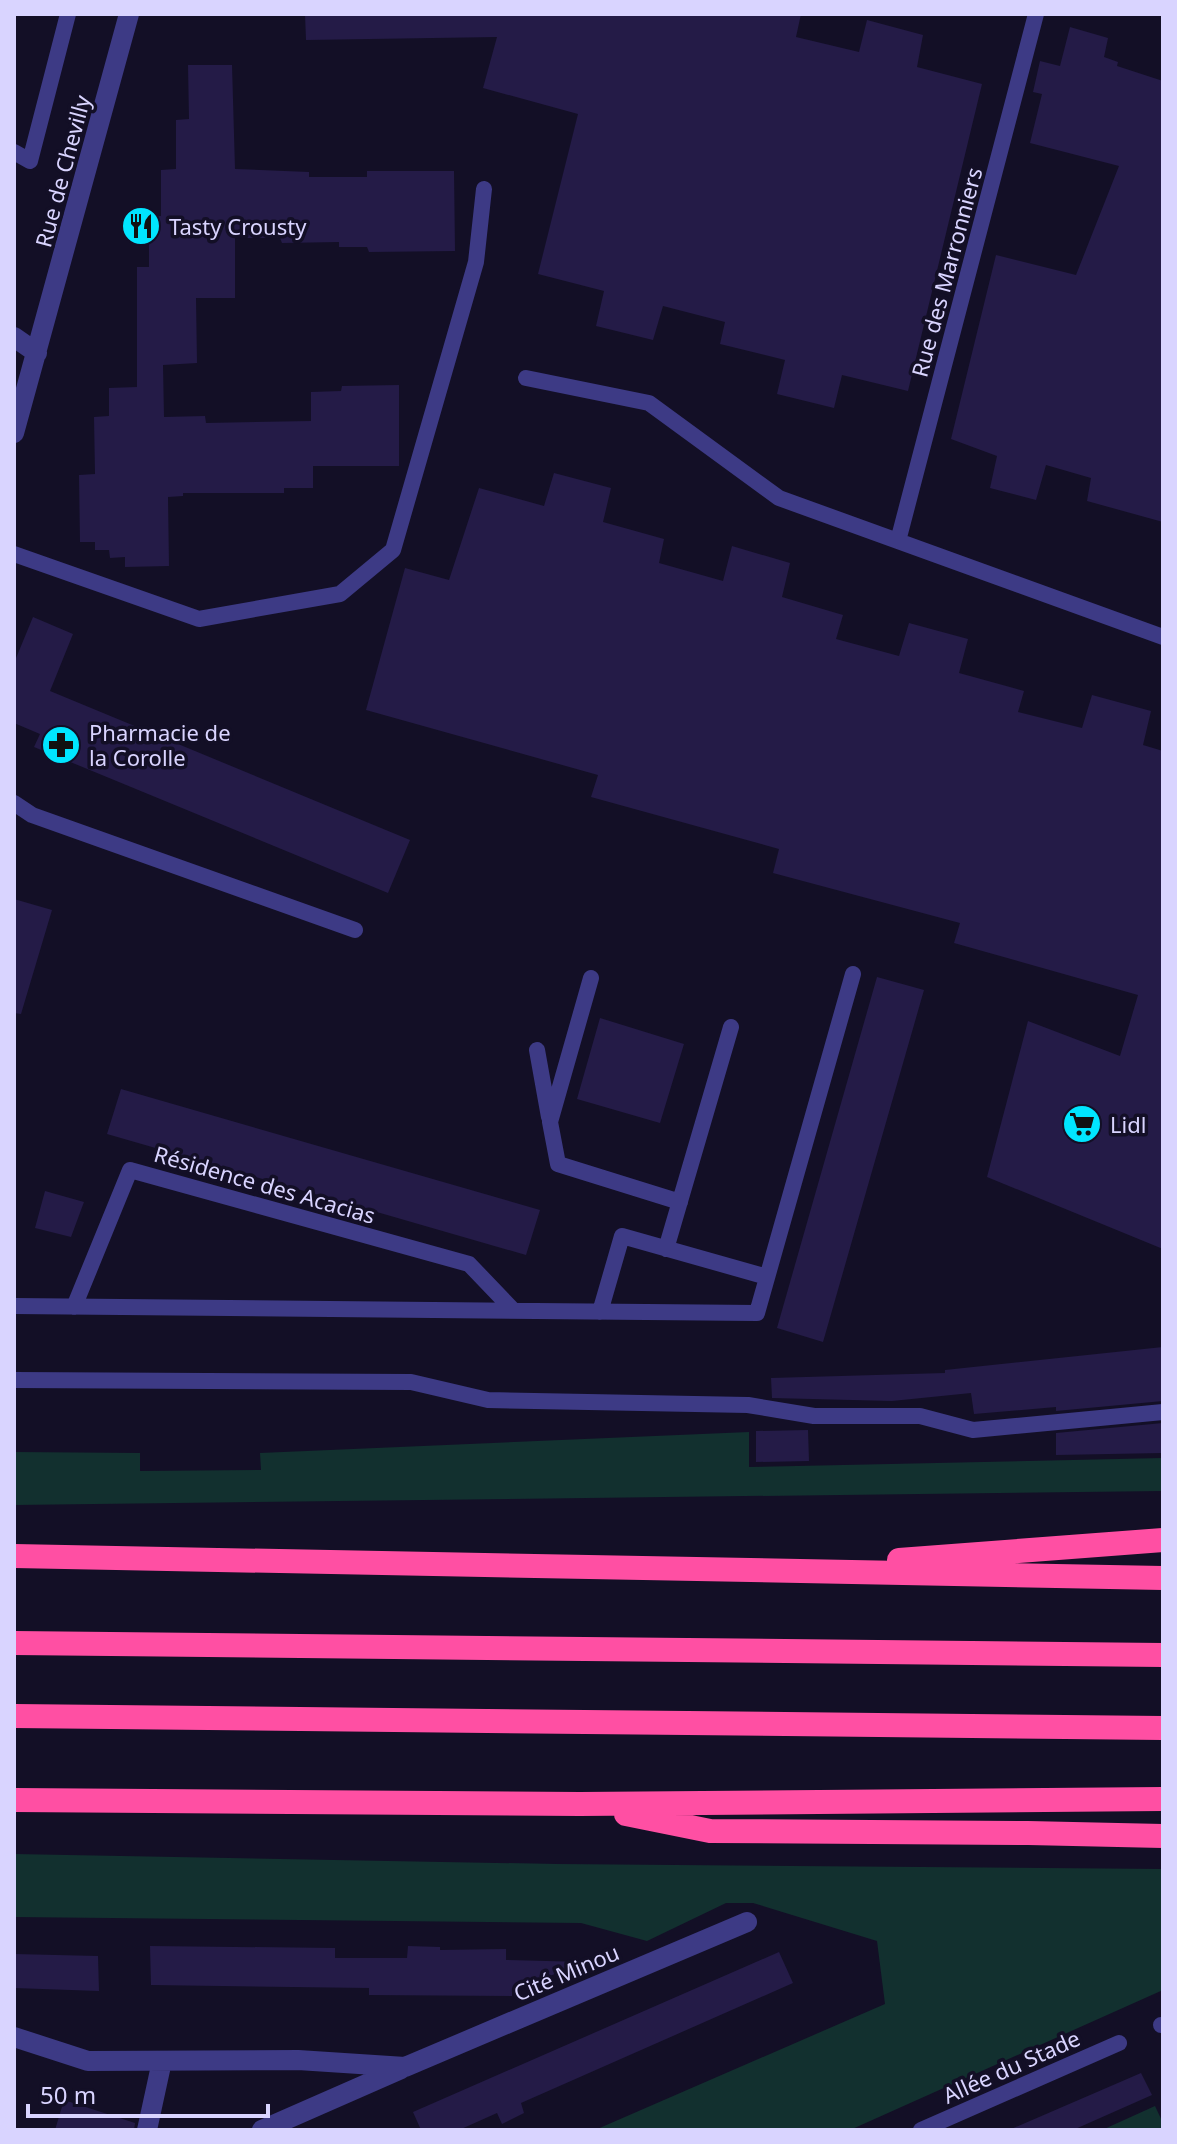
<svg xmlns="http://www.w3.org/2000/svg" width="1177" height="2144" font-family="'Noto Sans',sans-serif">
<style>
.green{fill:#12302f}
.building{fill:#241b47}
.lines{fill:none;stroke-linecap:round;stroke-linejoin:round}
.service{stroke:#3d3a85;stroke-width:16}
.minor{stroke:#3d3a85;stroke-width:20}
.motorway{stroke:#ff4fa3;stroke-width:24}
.labels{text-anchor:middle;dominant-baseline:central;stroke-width:7;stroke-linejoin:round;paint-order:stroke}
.street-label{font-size:22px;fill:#d9d4ff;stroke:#130f26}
.poi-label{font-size:22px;fill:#d9d4ff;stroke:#130f26;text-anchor:start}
</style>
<rect width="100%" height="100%" fill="#130f26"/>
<!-- green -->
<path class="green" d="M749 1432V1467L1163 1458V1491L14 1505V1452L140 1453V1471L261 1470 260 1453Z
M14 1854 557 1864 1163 1869V1990L850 2130H595L885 2004 877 1941 753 1903H726L647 1941 581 1923 14 1917Z
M1155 2106 1163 2123V2130H1102Z"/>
<!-- building -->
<path class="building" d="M305 14H801L796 37 859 52 867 20 923 35 917 67 982 84 908 391 842 375 834 408 777 394 785 360 720 344 725 322 663 306 653 340 596 326 604 291 538 274 578 114 483 88 497 37 306 40Z
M1070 27 1108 38 1104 57 1118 62 1117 66 1163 81V522L1087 501 1091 478 1046 465 1036 500 990 488 997 456 951 439 996 255 1076 275 1119 166 1030 143 1042 94 1033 92 1040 61 1060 66Z
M188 65H232L235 169 309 172V177H367V171H454L455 251 369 252 367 247H339V242L282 243 280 238H235V298H196L197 363 163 365 164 417 205 416 206 423 311 421V392L341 391 342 386 399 385V466H313V488H284V493H183V496L168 497 169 566 125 567V557L110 558 109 550H95V542H80L79 475 95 474 94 417 109 416V388L137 387V267H149V217L161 216V170L176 169V120L189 119Z
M554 473 611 488 603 522 664 539 659 563 723 581 732 546 790 563 782 597 843 615 836 639 899 656 909 623 968 639 959 673 1024 691 1018 712 1082 728 1092 695 1151 711 1143 745 1163 751V1249L987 1177 1028 1021 1120 1056 1138 995 954 943 960 923 773 873 779 849 591 797 598 775 366 710 405 568 449 580 479 488 544 506Z
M33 617 73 634 50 691 410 840 388 893 34 747 40 734 14 723V663Z
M14 899 52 910 21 1014 14 1013Z
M877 977 924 990 823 1342 777 1328Z
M600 1018 684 1044 660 1123 577 1099Z
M121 1089 540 1210 526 1255 107 1134Z
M45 1191 84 1202 71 1237 35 1228Z
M1163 1347V1401L1056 1411V1407L974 1414 971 1393 892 1401 772 1398 771 1378 945 1373V1370Z
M1163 1423V1453L1056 1455V1433Z
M808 1430 809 1461 756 1462V1431Z
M150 1946 335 1948V1958H407L408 1946 440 1947V1950L506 1949V1960L585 1962 512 1991V1996L369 1995V1988L151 1985Z
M779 1952 793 1983 521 2103 524 2113 502 2124 497 2113 459 2130H421L413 2112Z
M14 1954 98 1956 99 1991 14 1988Z
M1141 2073 1152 2095 1073 2130H1009Z
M64 2100 135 2123 134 2130H55Z"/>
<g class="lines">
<!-- service -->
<path class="service" d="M14 152 30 161 68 14
M526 378 649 403 779 498 1163 637
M898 541 1036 14
M14 554 199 619 340 594 393 550 476 262 484 189
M14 803 32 815 355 930
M591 978 550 1122 558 1164 680 1202
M537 1050 549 1117
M666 1249 731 1027
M14 1306 757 1313 853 974
M74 1307 130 1170 469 1264 514 1311
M600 1312 622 1236 767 1277
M14 1380 411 1382 488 1400 748 1405 814 1416H920L973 1430 1163 1412
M1161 2025H1163
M921 2130 1119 2043"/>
<!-- minor -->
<path class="minor" d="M14 337 37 353
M14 433 129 14
M14 2037 88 2061 298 2060 405 2067 747 1922
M147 2130 162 2061
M262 2130 401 2069"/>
<!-- motorway -->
<path class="motorway" d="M14 1556 1163 1578
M899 1560 1163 1540
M14 1643 1163 1655
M14 1716 1163 1728
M14 1800 580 1804 1163 1799
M626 1814 710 1831 1028 1833 1163 1836"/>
</g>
<!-- icons -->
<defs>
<g id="restaurant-disc" transform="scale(2)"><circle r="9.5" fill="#00e5ff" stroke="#130f26"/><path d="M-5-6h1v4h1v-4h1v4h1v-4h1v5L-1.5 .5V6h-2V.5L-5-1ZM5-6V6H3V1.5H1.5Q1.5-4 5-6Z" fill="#111"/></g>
<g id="pharmacy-disc" transform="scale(2)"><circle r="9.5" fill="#00e5ff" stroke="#130f26"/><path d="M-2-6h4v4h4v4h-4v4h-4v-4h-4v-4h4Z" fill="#111"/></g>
<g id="supermarket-disc" transform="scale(2)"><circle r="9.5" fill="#00e5ff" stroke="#130f26"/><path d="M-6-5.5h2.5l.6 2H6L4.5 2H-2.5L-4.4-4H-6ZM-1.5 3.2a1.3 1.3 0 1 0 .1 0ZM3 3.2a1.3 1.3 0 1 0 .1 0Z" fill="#111"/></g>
</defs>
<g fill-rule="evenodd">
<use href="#restaurant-disc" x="141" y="226"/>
<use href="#pharmacy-disc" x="61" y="745"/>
<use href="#supermarket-disc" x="1082" y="1124"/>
</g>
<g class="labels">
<!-- street labels -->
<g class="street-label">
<text transform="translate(62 171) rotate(-75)">Rue de Chevilly</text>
<text transform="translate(946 272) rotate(-75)">Rue des Marronniers</text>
<text transform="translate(265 1184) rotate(16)">Résidence des Acacias</text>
<text transform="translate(566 1972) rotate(-23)">Cité Minou</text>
<text transform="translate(1011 2066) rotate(-24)">Allée du Stade</text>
</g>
<!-- poi labels -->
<g class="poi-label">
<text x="169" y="226">Tasty Crousty</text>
<text x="89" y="732">Pharmacie de<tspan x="89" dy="25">la Corolle</tspan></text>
<text x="1110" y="1124">Lidl</text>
</g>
</g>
<!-- border -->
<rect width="1177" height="2144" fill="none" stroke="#d9d4ff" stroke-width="32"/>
<!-- scale -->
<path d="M28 2104v12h240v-12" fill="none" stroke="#d9d4ff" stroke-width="4"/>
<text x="40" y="2104" font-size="24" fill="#d9d4ff" stroke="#130f26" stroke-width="6" paint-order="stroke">50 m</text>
</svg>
